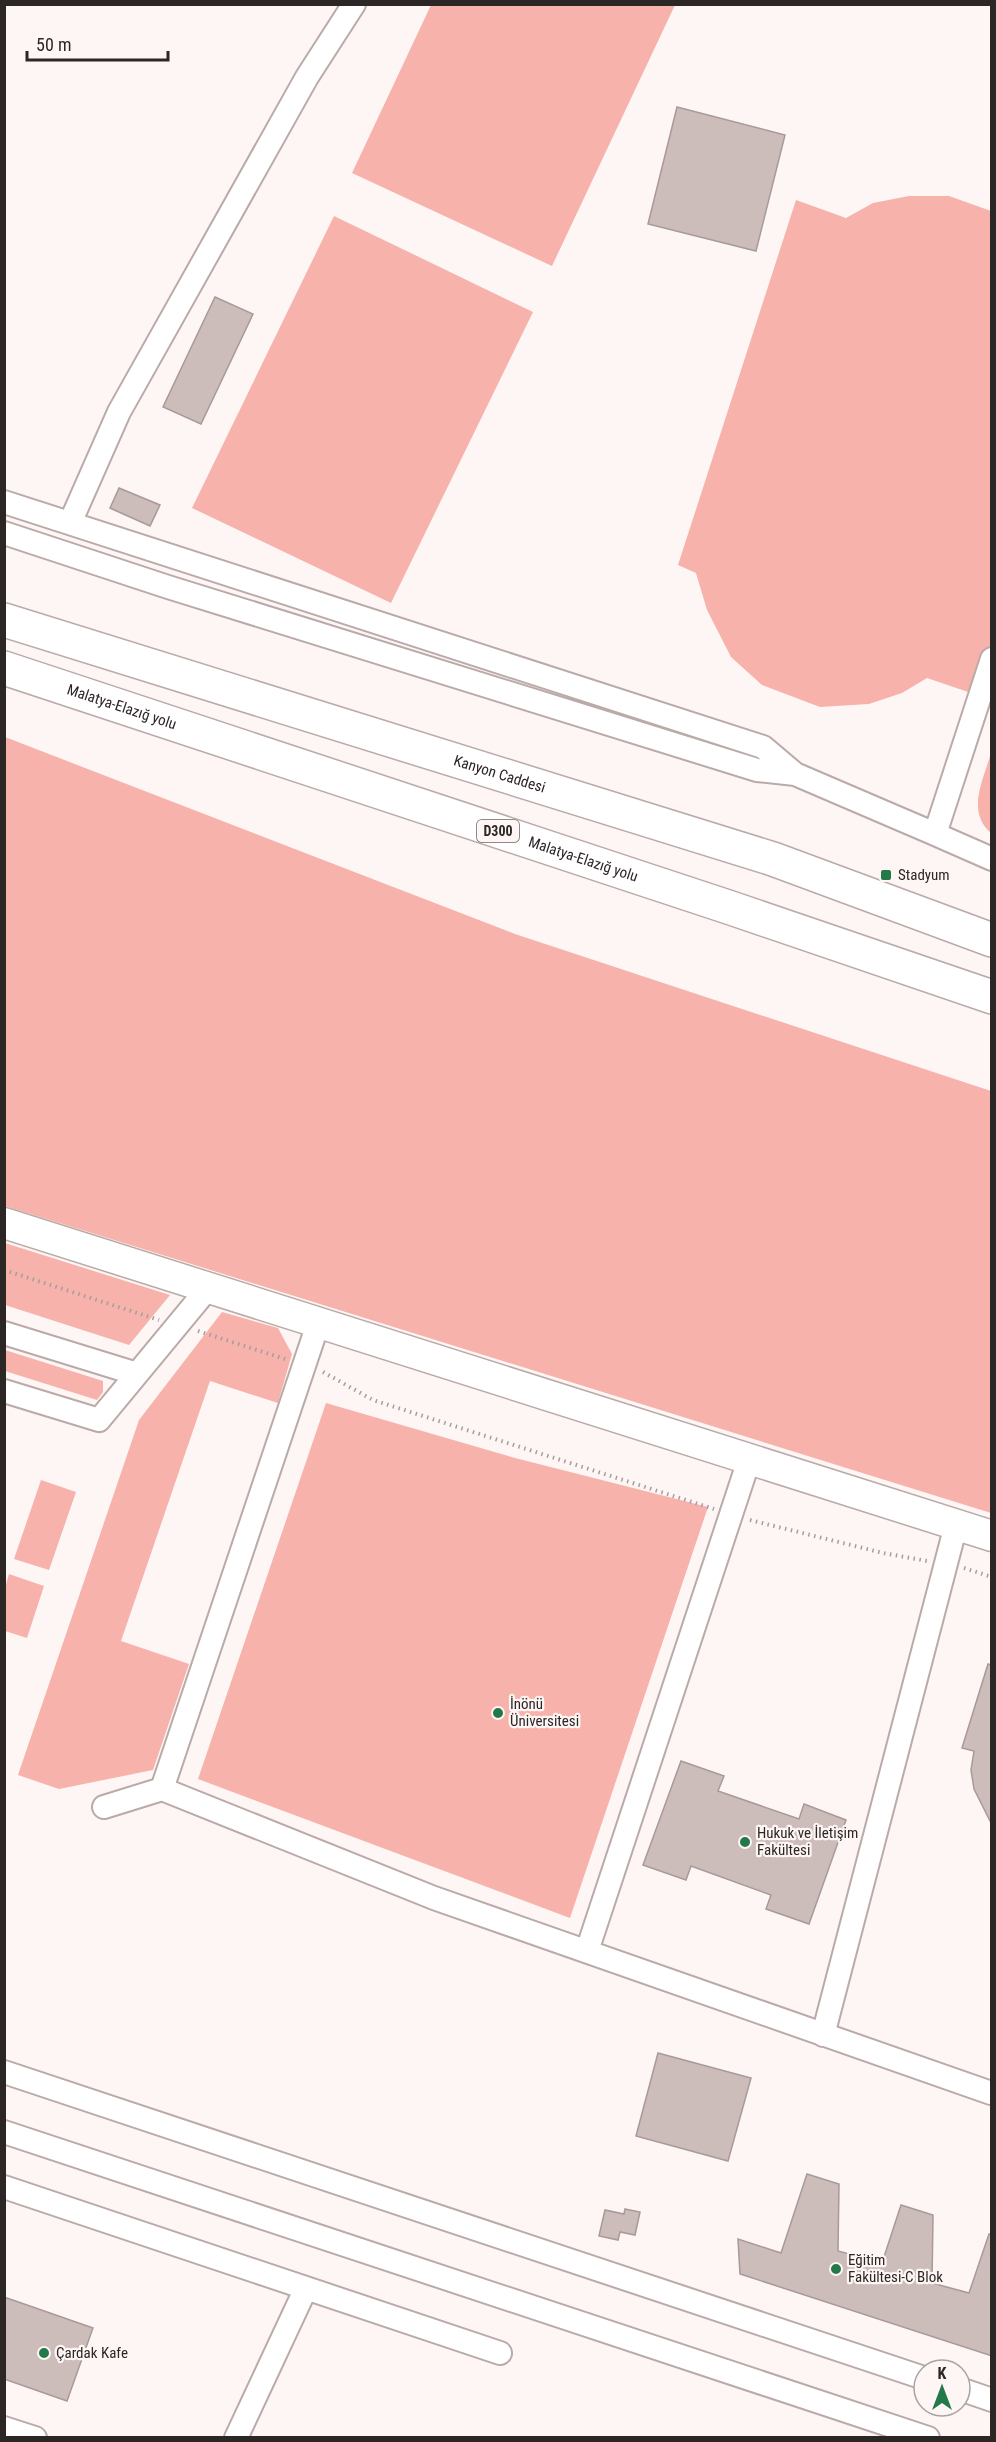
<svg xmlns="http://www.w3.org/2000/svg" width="996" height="2442" font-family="'Roboto Condensed',sans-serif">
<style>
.green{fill:#f7b2ac}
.building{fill:#ccbcba;stroke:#a99998;stroke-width:1.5}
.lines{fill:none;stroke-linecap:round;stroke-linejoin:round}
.minor-casing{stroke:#baaaa8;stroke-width:26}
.major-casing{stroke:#baaaa8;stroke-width:33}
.highway-casing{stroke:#baaaa8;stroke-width:36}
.path{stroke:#a59e9d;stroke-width:4;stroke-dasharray:1.5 4.5;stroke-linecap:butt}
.minor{stroke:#fff;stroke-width:22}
.major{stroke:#fff;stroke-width:30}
.highway{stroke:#fff;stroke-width:33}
.poi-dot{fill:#24794b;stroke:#fdf6f5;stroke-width:2}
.labels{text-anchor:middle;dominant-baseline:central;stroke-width:4.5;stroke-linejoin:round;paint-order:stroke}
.shield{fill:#fdf6f5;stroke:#6b6463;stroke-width:1.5}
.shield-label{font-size:14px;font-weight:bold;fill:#2c2625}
.street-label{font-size:15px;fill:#2c2625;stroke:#fdf6f5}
.poi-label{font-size:15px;fill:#2c2625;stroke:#fdf6f5;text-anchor:start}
</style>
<rect width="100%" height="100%" fill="#fdf6f5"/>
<!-- green -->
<path class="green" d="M431 5H675L552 266 352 173Z
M909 196H949L991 211 992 639 974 694 927 678 902 693 869 704 820 707 762 685 731 657 707 610 696 573 678 565 796 200 846 218 873 203Z
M334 216 533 312 391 603 192 508Z
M5 737 515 934 991 1091V1513L5 1206Z
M991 753V833C966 811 983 781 991 753Z
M5 1243 170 1295 129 1345 5 1305Z
M222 1312 278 1328 292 1354 278 1403 210 1381 121 1641 189 1664 153 1770 59 1789 18 1775 139 1420Z
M5 1350 103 1381V1392L97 1400 5 1371Z
M326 1403 515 1458 708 1507 570 1918 198 1779Z
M41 1480 76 1492 49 1570 14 1559Z
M9 1574 44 1586 27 1638 5 1631V1588Z"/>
<!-- building -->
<path class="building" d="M677 107 785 135 756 251 648 224Z
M215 297 253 314 201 424 163 407Z
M119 488 160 505 150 526 110 508Z
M988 1664 992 1665V1825L974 1789 971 1770 974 1751 962 1748Z
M681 1761 724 1776 718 1791 799 1819 804 1804 846 1820 809 1924 766 1909 771 1895 691 1866 686 1880 643 1865Z
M658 2053 751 2078 728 2161 636 2136Z
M807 2174 839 2184 838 2251 882 2263 901 2205 933 2215 932 2283 969 2293 989 2234H992V2356L740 2274 738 2239 781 2253Z
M625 2209 640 2212 635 2235 620 2232 618 2240 599 2236 605 2210 624 2214Z
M4 2297 93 2328 67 2401 4 2379Z"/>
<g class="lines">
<!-- minor casing -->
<g class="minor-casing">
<path id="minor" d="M4 502 763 747 795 774 935 834 992 659
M70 523 119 412 307 77 354 4
M4 533 168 587 757 770 795 774
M935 834 992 859
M4 1333 137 1374
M4 1391 99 1420 209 1287
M162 1789 319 1321
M104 1807 162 1789 434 1898 991 2093
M587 1951 749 1460
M823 2035 956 1525
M4 2072 924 2378
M4 2132 928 2438
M4 2187 500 2353
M960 2389 992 2400
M4 2428 35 2438
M236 2438 306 2288"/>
</g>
<!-- major casing -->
<g class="major-casing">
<path id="major" d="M4 1223 992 1536"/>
</g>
<!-- highway casing -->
<g class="highway-casing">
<g id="highway">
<path id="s1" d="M4 620 773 859 992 940"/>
<path id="s2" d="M4 668 728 907 992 997"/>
</g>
</g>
<!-- path -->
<path class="path" d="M4 1270 159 1320
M198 1331 285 1359
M323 1372 373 1400 714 1509
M750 1520 883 1553 927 1561
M964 1568 992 1577"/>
<!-- minor -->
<use href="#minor" class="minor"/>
<!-- major -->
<use href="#major" class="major"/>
<!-- highway -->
<use href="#highway" class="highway"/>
</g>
<!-- markers -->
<g class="poi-dot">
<rect x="880" y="869" width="12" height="12" rx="3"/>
<circle cx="498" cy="1713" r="6"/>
<circle cx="745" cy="1842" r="6"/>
<circle cx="836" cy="2269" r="6"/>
<circle cx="44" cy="2353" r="6"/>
</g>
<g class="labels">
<!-- shield labels -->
<rect class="shield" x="477" y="820" width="42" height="22" rx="4.5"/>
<g class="shield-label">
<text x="498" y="831">D300</text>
</g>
<!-- street labels -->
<g class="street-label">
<text stroke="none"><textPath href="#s2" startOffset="124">Malatya-Elazığ yolu</textPath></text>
<text stroke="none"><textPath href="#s1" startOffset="519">Kanyon Caddesi</textPath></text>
<text stroke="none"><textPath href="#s2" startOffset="610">Malatya-Elazığ yolu</textPath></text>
</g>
<!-- poi labels -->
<g class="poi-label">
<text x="898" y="875">Stadyum</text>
<text x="510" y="1704">İnönü<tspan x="510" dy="17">Üniversitesi</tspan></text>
<text x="757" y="1833">Hukuk ve İletişim<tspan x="757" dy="17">Fakültesi</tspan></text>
<text x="848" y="2260">Eğitim<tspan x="848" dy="17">Fakültesi-C Blok</tspan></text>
<text x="56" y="2353">Çardak Kafe</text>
</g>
</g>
<!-- border -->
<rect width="996" height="2442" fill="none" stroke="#2c2625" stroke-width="12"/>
<!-- north arrow -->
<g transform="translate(942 2388)"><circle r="28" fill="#fdf6f5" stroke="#a9a3a2" stroke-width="1.5"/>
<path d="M0-4.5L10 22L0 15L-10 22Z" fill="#24794b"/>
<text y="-9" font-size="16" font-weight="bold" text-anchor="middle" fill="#2c2625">K</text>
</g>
<!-- scale -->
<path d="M27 51v9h141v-9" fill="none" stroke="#2c2625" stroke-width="3"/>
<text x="36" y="51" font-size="18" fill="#2c2625" stroke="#fdf6f5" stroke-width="4.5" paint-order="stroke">50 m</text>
</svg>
